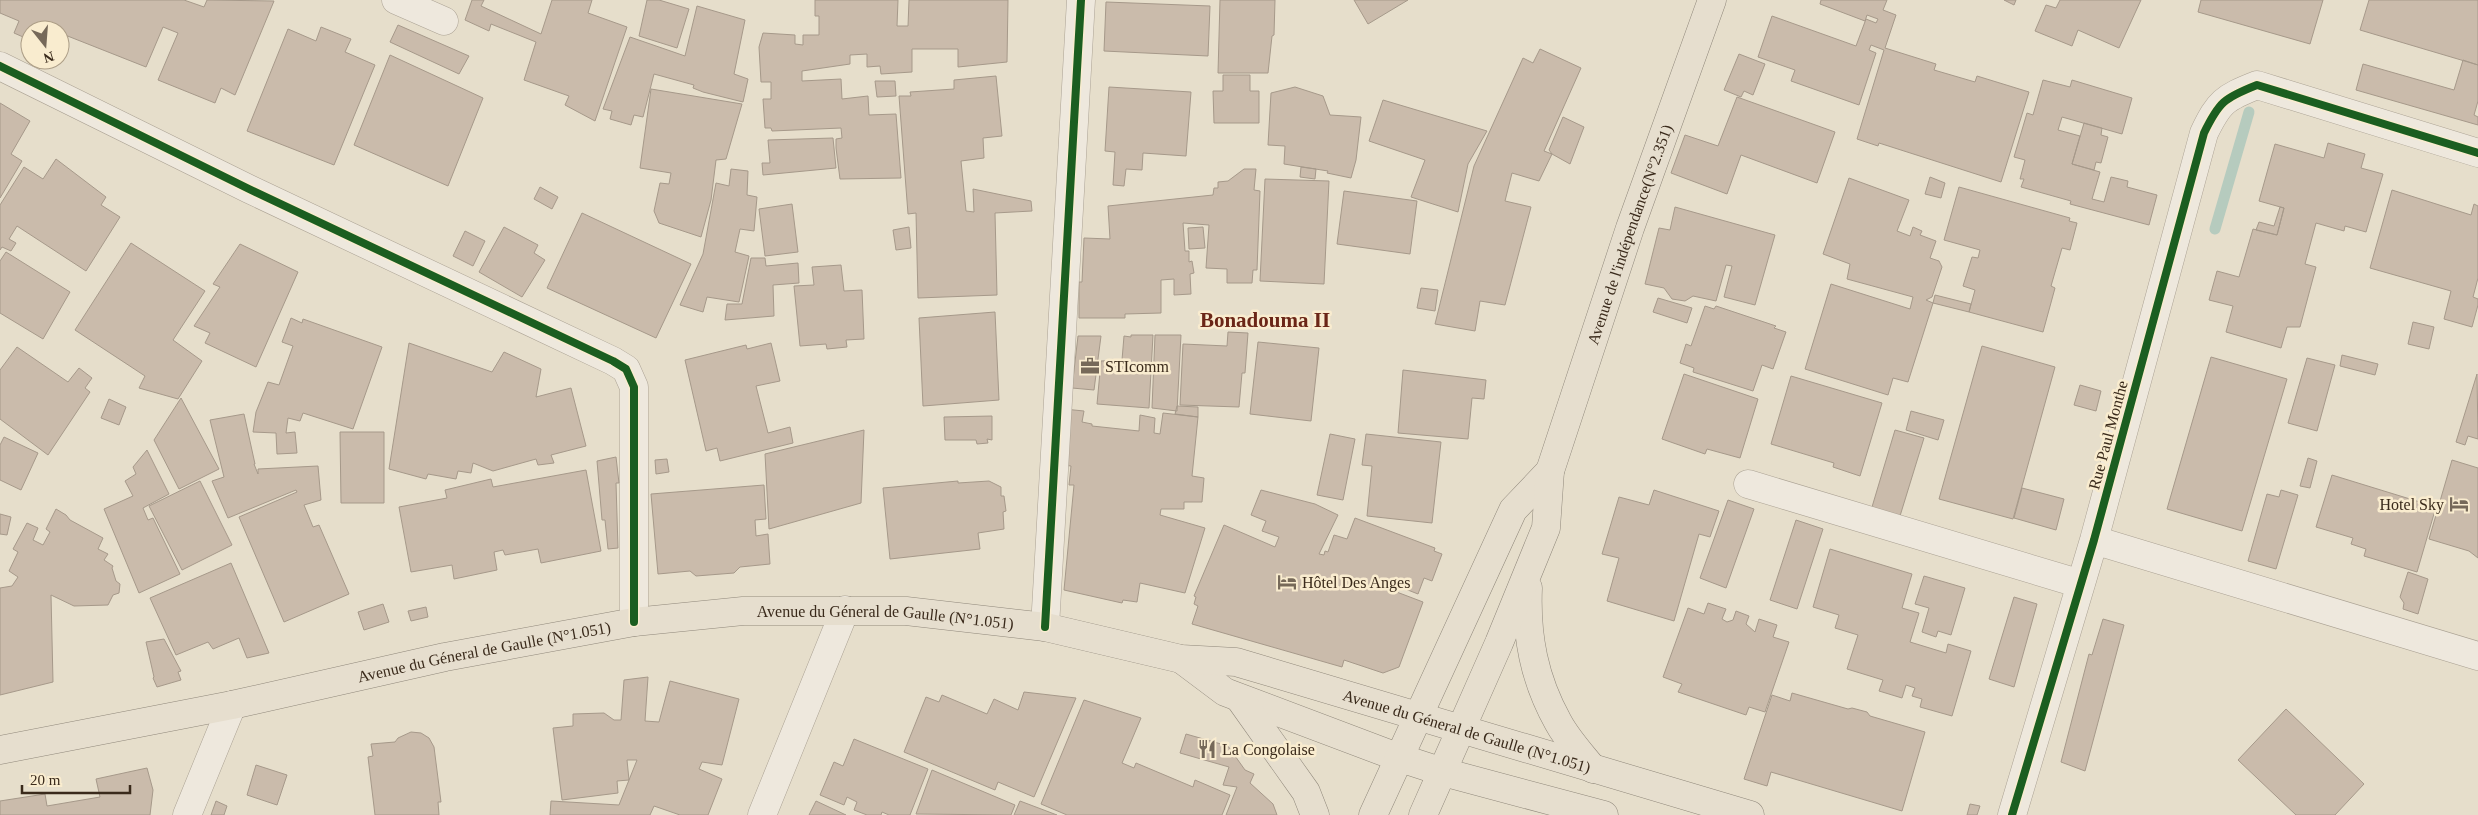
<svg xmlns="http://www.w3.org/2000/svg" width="2478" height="815" font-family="Georgia,serif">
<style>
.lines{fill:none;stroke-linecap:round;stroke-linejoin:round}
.stream{stroke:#b6cbbe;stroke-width:11}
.building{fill:#cabbab;stroke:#a6998a;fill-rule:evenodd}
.minor-casing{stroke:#aba294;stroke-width:29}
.major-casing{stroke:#90887b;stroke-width:29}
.minor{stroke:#eee8dd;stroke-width:28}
.major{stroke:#e6dece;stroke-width:28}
.cycleway-casing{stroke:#f9eccf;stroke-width:11}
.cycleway{stroke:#1b5e20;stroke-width:8}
.labels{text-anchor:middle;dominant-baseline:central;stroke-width:5;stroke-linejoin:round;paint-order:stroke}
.street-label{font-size:16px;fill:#3a2a1b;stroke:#f9eccf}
.poi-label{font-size:16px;fill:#3a2a1b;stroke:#f9eccf;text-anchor:start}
.district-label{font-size:21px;font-weight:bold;fill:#6b2617;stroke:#f9eccf}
</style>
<rect width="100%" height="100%" fill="#e6decb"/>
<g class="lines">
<!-- stream -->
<path class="stream" d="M2215 229 2249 112"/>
</g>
<!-- building -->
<path class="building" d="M0 0H184L204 7 207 0 274 1 235 95 221 88 215 103 158 80 178 33 163 27 146 67 60 33V30L46 27 45 30H30V40L14 33 19 21 0 13Z
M472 0H484L481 6 541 34 552 0H592L588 13 627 27 595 121 565 105 569 96 524 80 536 42 491 24 489 31 465 20Z
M647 0H659L689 9 677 48 639 36Z
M815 0H898L897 26H908L909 0H1008L1007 62 958 67V49H912V72L881 74 880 66 867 67V54L850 55V64L802 71V81L841 79 842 99 868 96 869 115 896 114 901 178 840 179 836 148V139L842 138 841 128 772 131 771 128H765L763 99H771V82H761L759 47 763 33 795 35V44L803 45V35H819V16H815Z
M1220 0H1275L1274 35 1272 36 1268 73H1218Z
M1354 0H1408L1368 24Z
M1821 0H1887L1883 10 1896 15 1885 48 1936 64 1934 70 1975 82 1977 76 2029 92 2001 182 1879 143 1878 146 1857 139 1884 50 1871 45 1869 50 1876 53 1859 105 1791 81 1795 70 1758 57 1772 16 1856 46 1866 19 1876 23 1878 19 1867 15 1865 21 1820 4Z
M2004 0H2016L2014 5Z
M2060 0H2141L2119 48 2078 30 2072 46 2035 31 2046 5 2056 8Z
M2201 0H2323L2310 44 2198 12Z
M2369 0H2478V65L2360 30Z
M1106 2 1210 6 1208 56 1104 51Z
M697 6 745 20 734 74 748 79 743 102 703 92 693 88 694 85 654 74 643 117 634 115 631 125 610 119 612 111 603 109 630 37 685 56Z
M398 25 469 56 459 74 390 42Z
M321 27 351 39 345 52 375 65 334 165 247 131 288 29 316 41Z
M1540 49 1581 68 1544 151 1552 154 1539 181 1512 173 1505 201 1531 207 1505 305 1480 301 1475 331 1435 324 1474 166 1523 58 1533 63Z
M1739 54 1765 64 1753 95 1744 91 1741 97 1724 90Z
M390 55 483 98 448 186 354 145Z
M2463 60 2478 65V101L2474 115 2478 117V125L2356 90 2363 64 2454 90Z
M1223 75H1250V91H1259V123H1214L1213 91H1223Z
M996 76 1002 136 983 138 984 158 961 161 966 211 974 212 973 189 1031 201 1032 211 995 213 997 295 918 298 916 213 908 214 899 96H911L910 92 954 89V80Z
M2043 80 2070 87 2072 80 2132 98 2122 134 2062 117 2058 130 2080 136 2072 164 2100 172 2092 199 2104 202 2111 177 2128 181 2127 187 2157 195 2149 225 2070 204 2071 201 2021 187 2024 179H2020L2025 160 2014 157 2027 113 2033 115Z
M875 81H895L896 96 877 97Z
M1109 87 1191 92 1186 156 1143 153 1142 170 1126 169 1124 186 1113 185 1115 152 1105 151Z
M1295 87 1323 96 1330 115 1361 117 1356 160 1351 178 1327 173 1328 171 1284 164 1285 146 1268 145 1271 93Z
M651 89 742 104 726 159 716 160 711 200 701 237 659 223 654 211 660 183 669 184 671 173 640 168Z
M1737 97 1835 132 1817 183 1741 155 1727 194 1671 173 1685 135 1718 146Z
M1383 100 1487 131 1468 164 1458 212 1411 197 1425 160 1369 141Z
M0 103 30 121 11 154 22 161 0 198Z
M1563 117 1584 127 1570 164 1552 154 1549 150Z
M2084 123 2102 128 2101 135 2108 137 2101 163 2096 162 2094 170 2072 164Z
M833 138 836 168 763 175 762 163H770L768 140Z
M2328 143 2365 154 2361 168 2383 174 2366 232 2345 226 2344 231 2316 223 2305 264 2316 267 2300 327H2287L2281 348 2226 332 2233 306 2209 300 2217 271 2239 277 2253 229 2277 235 2284 208 2259 201 2275 144 2324 158Z
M56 159 106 197 101 205 120 217 86 271 17 226 9 239 16 243 11 251 2 247 0 250V205L24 167 43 179Z
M1301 167 1316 169 1315 179 1300 177Z
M731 169 748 171 747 195 757 197 754 231 740 229 735 252 749 256 739 302 707 297 703 312 680 305 703 254 716 183 729 186Z
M1244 169H1256L1254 190 1260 191 1257 270H1253L1252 283H1227V269L1206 268 1209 225 1183 223 1185 251H1189V262L1192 261 1194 273 1190 274 1191 294 1174 295V279L1161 280V313L1125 314V318H1079V282H1082L1084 238 1110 239 1108 206 1213 195 1214 188H1218V182L1228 181Z
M1930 177 1945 183 1941 198 1925 194Z
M1849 178 1909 200 1897 231 1910 236 1913 227 1922 231 1920 235 1936 241 1930 258 1939 261 1942 267 1932 297 1926 300 1933 303 1908 382 1893 378 1888 395 1805 369 1831 284 1910 309 1913 297 1847 279 1850 264 1823 254Z
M1265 179 1329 181 1324 284 1260 281Z
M540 187 558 197 552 209 534 199Z
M1959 187 2070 218 2069 221 2077 223 2070 250 2062 248 2051 286 2055 288 2043 332 1969 312 1975 290 1963 286 1972 257 1978 258 1980 250 1944 240Z
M2392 190 2471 215 2474 204 2478 206V278L2473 297 2478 299V305L2472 327 2444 319 2451 291 2370 268Z
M1344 191 1417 201 1410 254 1337 244Z
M792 204 798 252 765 256 759 209Z
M1675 207 1775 235 1755 305 1724 297 1732 266 1726 265 1716 301 1693 296 1685 301 1672 299 1664 288 1645 284 1659 228 1670 230Z
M2280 207 2284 208 2277 235 2256 230 2259 222 2274 226Z
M582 213 691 264 656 338 547 288Z
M504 227 538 245 534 253 545 260 522 297 479 272Z
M909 227 911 248 896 250 893 230Z
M1203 227 1205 248 1189 249 1188 228Z
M465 231 485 241 473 266 453 256Z
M131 243 205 291 173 340 202 361 178 399 139 388 145 376 75 330Z
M240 244 298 272 256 367 205 343 210 333 194 326 220 287 213 284Z
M6 252 70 292 43 339 0 313V261Z
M751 258H765L766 266 798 263 799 283 773 285 774 316 725 320 727 304H742Z
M841 265 844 291 862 290 864 339 846 340 847 347 827 349 826 344 800 346 794 286 814 285 812 267Z
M1421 288 1438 290 1435 311 1417 308Z
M1935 295 1971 304 1969 312 1933 303Z
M1658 298 1692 308 1687 323 1653 312Z
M1705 306 1714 309 1716 306 1776 326 1774 328 1786 332 1773 369 1762 365 1753 391 1693 372 1694 368 1680 363 1686 344 1691 346Z
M995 312 999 400 923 406 919 318Z
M291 318 302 323 303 319 382 347 353 429 303 413 300 421 288 418 286 433 295 432 297 453 277 454 276 433 253 432 256 412 268 382 279 385 293 346 282 342Z
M2413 322 2434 327 2429 349 2408 344Z
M1228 332 1248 333 1245 373H1242L1239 407 1180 405 1183 344 1227 346Z
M1131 335H1153L1149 408 1097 404 1101 361 1122 360 1124 336 1131 337Z
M1155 335H1181L1177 411 1152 408Z
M1078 336H1101L1094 390 1072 388Z
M1258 342 1319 348 1311 421 1250 414Z
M409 343 492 372 504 352 541 369 536 397 571 388 586 446 551 455 554 463 538 465 536 459 493 471 473 463 471 473 458 471 456 479 428 474 426 479 389 469Z
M771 343 780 381 756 386 768 433 790 427 793 443 720 461 717 448 706 451 685 360 746 345 747 349Z
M1982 346 2055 367 2013 519 1939 499Z
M17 347 68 382 79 368 92 378 85 388 90 392 48 455 0 419V370Z
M2342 355 2378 364 2375 375 2340 366Z
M2211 357 2287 379 2242 531 2167 509Z
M2307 358 2335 365 2317 431 2288 423Z
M1403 370 1486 380 1484 399 1472 398 1468 439 1398 433Z
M1684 374 1758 399 1740 458 1707 449 1705 454 1662 439Z
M2477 374 2478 439 2468 436 2465 445 2456 442Z
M1791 376 1882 403 1860 476 1833 467 1834 463 1771 444Z
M2080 385 2101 391 2096 411 2074 405Z
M181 398 219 469 179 489 154 440Z
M109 399 126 407 119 425 101 418Z
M1177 406 1198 407V417L1175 414Z
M1064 409 1084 411 1082 422 1092 424V426L1139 431 1140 415 1155 418 1154 433 1160 434 1163 413 1198 417 1192 476 1204 478 1202 502H1184V509H1161L1160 515 1205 528 1185 593 1140 583 1137 602 1123 600 1122 603 1064 590 1074 485H1069L1071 466 1063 465Z
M1911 411 1944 420 1938 440 1906 430Z
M244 414 255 464H254L258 474V469L318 466 321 500 304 505 313 527 319 525 349 594 284 622 239 517 297 492 296 490 228 518 212 481 224 477 210 420Z
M992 416V440L987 439 988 443 977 444 976 440H945L944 417Z
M864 430 861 503 769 529 765 454Z
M1895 430 1924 438 1900 516 1872 507Z
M340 432H384V503H341Z
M1330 434 1355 439 1343 500 1317 495Z
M1366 434 1441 442 1432 523 1367 516 1372 466 1362 465Z
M4 437 38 453 21 490 0 480V445Z
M147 450 169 494 143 508 148 520 153 518 180 574 139 593 104 509 133 496 125 481 136 474 133 467Z
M616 457 619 483H616L618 548 608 549 605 520H602L597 461Z
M2308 458 2317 461 2310 488 2300 486Z
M667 459 669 472 656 474 655 460Z
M2452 460 2478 468V558L2469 551 2429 539Z
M586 470 601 551 541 563 538 549 505 555 503 550 494 552 497 570 454 579 452 565 411 572 399 507 447 498 445 490 491 479 493 487Z
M2332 475 2436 507 2417 572 2364 556 2366 549 2351 544 2353 538 2316 527Z
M200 481 232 545 182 570 149 506Z
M958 481V483L989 481 1001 487V496H1004L1006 511 1003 512 1004 529 978 533 980 549 890 559 883 488Z
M764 485 766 519 755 520 756 536 768 534 770 564 740 567 734 573 696 576 690 571 658 574 651 494Z
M2022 488 2064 499 2056 530 2014 518Z
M1261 490 1315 504 1338 515 1319 554 1324 555 1325 551 1328 552 1334 535 1347 539 1355 518 1435 548 1434 551 1442 554 1432 581 1424 578 1418 594 1375 577 1373 583 1423 602 1399 667 1383 673 1344 660 1342 667 1192 624 1198 606 1194 604 1196 597 1194 596 1224 525 1275 547 1279 537 1262 531 1266 521 1251 515Z
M1654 490 1719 511 1710 537 1699 534 1674 621 1607 601 1619 558 1602 554 1619 497 1649 505Z
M2281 490 2298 495 2276 569 2248 561 2267 494 2279 497Z
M1728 500 1754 509 1726 588 1700 578Z
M56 509 66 515 70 520 103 538 98 549 108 554 104 560 113 566 112 568 116 581 120 584 119 593 113 595 108 605 74 606 51 595 53 682 0 695V588L12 586 18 577 9 571 18 552 13 549 27 523 38 528 33 540 43 545 50 532 46 529Z
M0 514 11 517 7 535 0 534Z
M1796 520 1823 529 1797 609 1770 600Z
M1830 549 1912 574 1902 608 1919 613 1910 642 1946 653 1948 644 1971 651 1952 716 1920 707 1922 699 1912 696 1915 688 1906 685 1902 698 1879 691 1883 680 1847 669 1858 635 1835 628 1839 615 1813 607Z
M231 563 269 653 247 658 239 638 213 649 208 642 176 655 150 598Z
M2408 572 2428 579 2418 614 2403 609 2404 603 2400 597Z
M1924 576 1965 588 1951 635 1938 631 1936 637 1922 632 1929 608 1915 604Z
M2014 597 2037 604 2014 687 1989 679Z
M1708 603 1726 609 1722 619 1727 622 1733 620 1736 611 1749 616 1746 624 1755 632 1759 619 1777 625 1773 637 1789 642 1765 712 1749 707 1746 715 1678 692 1682 684 1663 677 1688 608 1704 614Z
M383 604 389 622 364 630 358 612Z
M426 607 428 617 411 621 408 611Z
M2103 619 2124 625 2085 771 2061 762 2089 654 2092 655Z
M164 639 181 671 178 672 181 680 157 687 153 678 154 677 146 642Z
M648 677 645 721 659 722 670 681 739 699 722 765 702 762 699 769 722 779 708 815H680L654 806 650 815H550L551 801 619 805 629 780 617 781 618 793 562 800 553 728 573 726V714L604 713 614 720H621L624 680ZM627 760H637L629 780Z
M1024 692 1076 698 1034 797 998 782 995 790 904 752 926 697 939 702 942 695 987 714 994 699 1018 710Z
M1792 693 1848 709 1852 708 1867 712 1870 716 1925 732 1902 811 1771 772 1767 786 1744 779 1772 695 1790 701Z
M1084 700 1141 718 1122 763 1134 768 1136 763 1193 787 1195 780 1230 795 1222 815H1067L1041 804Z
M2286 709 2364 784 2335 815H2296L2238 760Z
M411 732 421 733 429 738 434 747 441 802H438L439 815H375L368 757 373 756 371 744 395 742 398 738Z
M1186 734 1228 746 1245 770 1254 774 1250 783 1273 804 1277 815H1226L1237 787 1223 785 1229 767 1180 753Z
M854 739 928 769 910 815H889L882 812 881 815H867L854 810 857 802 847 797 844 805 820 795 834 762 843 766Z
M256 765 287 775 277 805 247 795Z
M147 768 153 790 150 815H0V801L45 794 47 806 100 797 96 779Z
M932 770 1015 805 1011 815 916 814Z
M216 801 227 806 224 815H211Z
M816 801 846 815H809Z
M1020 801 1057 815H1014Z
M1970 804 1980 806 1977 815H1967Z"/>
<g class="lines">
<!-- minor casing -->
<g class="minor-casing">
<path id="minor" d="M396 0 444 21
M0 66 249 189 613 361 626 369 634 387V622
M1748 484 2081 584
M2094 540 2478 656
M1045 627 1081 0
M187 815 232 705
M762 815 845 610
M2012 815 2094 540 2204 133C2219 102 2224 98 2257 85L2478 153"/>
</g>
<!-- major casing -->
<g class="major-casing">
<g id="major">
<path d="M1528 588C1526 636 1534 679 1558 722 1567 739 1581 754 1593 769"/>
<path d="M1181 659 1225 692 1400 758 1443 772 1604 815"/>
<path d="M1240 699 1306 792 1315 815"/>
<path id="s1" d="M0 750 232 705 445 657 634 622 743 611H906L1045 627 1181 659 1236 662 1750 815"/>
<path d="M1373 815 1513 510 1550 471"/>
<path id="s2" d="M1423 815 1499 643 1546 528 1550 471 1630 228 1712 0"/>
</g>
</g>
<!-- minor -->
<use href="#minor" class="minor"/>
<!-- major -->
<use href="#major" class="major"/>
<!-- cycleway casing -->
<g class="cycleway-casing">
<path id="cycleway" d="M0 66 249 189 613 361 626 369 634 387V622
M1045 627 1081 0
M2012 815 2094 540 2204 133C2219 102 2224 98 2257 85L2478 153"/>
</g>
<!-- cycleway -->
<use href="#cycleway" class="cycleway"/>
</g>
<!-- icons -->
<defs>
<g id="office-bare" transform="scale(1.5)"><path d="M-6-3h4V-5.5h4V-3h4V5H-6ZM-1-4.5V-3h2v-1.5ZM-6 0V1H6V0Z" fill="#766959" stroke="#f9eccf" stroke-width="2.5" paint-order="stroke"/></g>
<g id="hotel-bare" transform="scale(1.5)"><path d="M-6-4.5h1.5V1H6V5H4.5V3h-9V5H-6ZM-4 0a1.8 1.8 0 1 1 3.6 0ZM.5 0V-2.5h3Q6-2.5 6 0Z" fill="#766959" stroke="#f9eccf" stroke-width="2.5" paint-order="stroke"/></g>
<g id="restaurant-bare" transform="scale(1.5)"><path d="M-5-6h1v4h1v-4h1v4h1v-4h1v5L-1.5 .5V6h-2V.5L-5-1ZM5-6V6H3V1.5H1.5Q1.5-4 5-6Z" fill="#766959" stroke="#f9eccf" stroke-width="2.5" paint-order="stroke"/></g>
</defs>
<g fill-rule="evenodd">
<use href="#office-bare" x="1090" y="366"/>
<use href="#hotel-bare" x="2459" y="504"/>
<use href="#hotel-bare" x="1287" y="582"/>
<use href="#restaurant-bare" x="1207" y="749"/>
</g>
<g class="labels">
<!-- street labels -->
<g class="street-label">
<text stroke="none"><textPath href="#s2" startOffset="619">Avenue de l'indépendance(N°2.351)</textPath></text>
<text transform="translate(2108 435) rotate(-75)">Rue Paul Monthe</text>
<text stroke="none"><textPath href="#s1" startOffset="899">Avenue du Géneral de Gaulle (N°1.051)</textPath></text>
<text stroke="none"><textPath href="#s1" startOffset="494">Avenue du Géneral de Gaulle (N°1.051)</textPath></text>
<text stroke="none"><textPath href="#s1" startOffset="1495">Avenue du Géneral de Gaulle (N°1.051)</textPath></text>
</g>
<!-- poi labels -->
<g class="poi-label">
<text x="1105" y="366">STIcomm</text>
<text x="2444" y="504" text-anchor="end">Hotel Sky</text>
<text x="1302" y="582">Hôtel Des Anges</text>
<text x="1222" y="749">La Congolaise</text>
</g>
<!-- district labels -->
<g class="district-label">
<text x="1265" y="320">Bonadouma II</text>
</g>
</g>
<!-- north arrow -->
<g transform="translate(45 45) rotate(163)"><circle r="24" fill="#f9eccf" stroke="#ad9e87"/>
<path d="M0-4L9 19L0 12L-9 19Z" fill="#766959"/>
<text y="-8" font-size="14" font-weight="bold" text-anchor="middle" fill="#3a2a1b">N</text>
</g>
<!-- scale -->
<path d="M22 785v8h108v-8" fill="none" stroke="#3a2a1b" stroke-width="2.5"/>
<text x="30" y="785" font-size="15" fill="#3a2a1b" stroke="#f9eccf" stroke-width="4" paint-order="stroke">20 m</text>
</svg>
